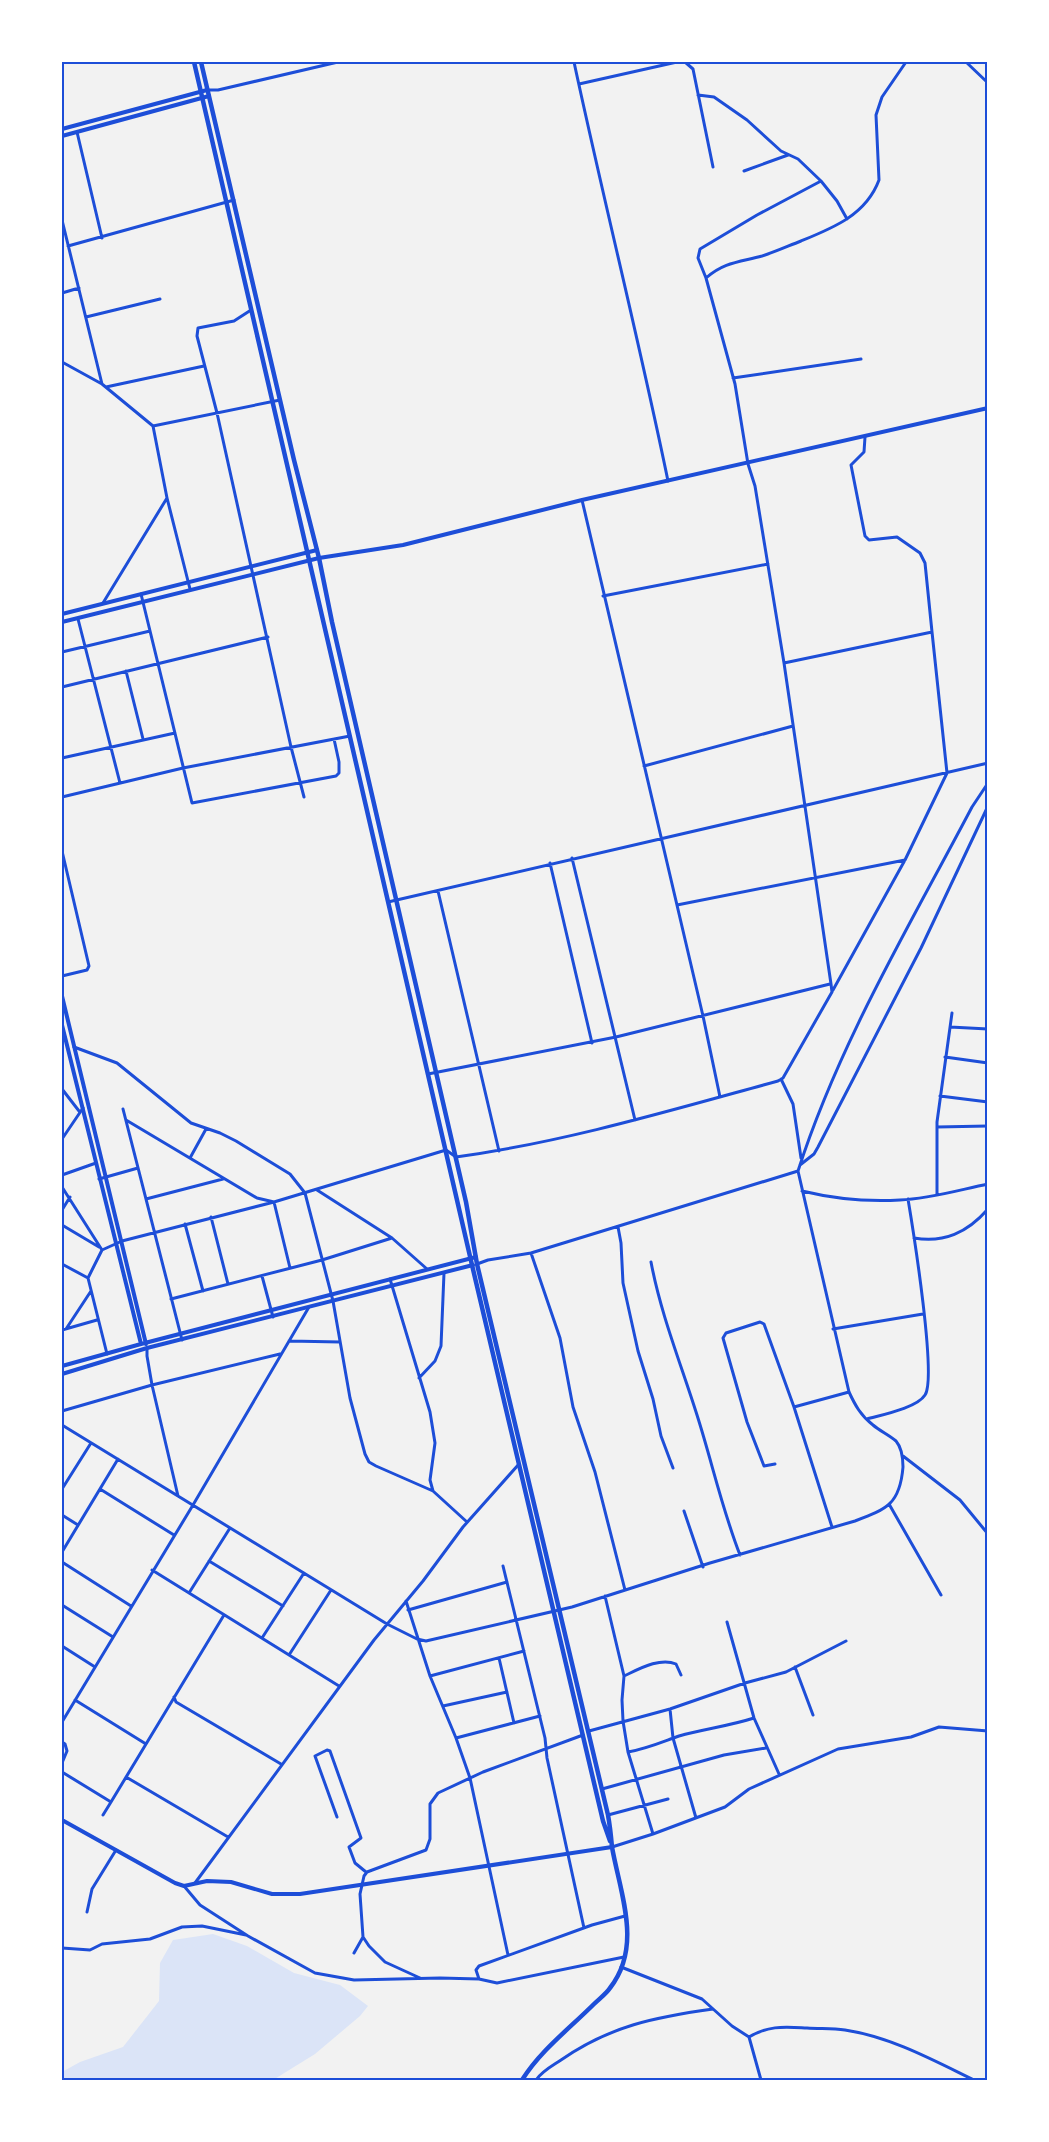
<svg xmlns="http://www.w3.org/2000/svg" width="1049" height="2142" font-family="Inter,sans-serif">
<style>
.green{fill:#dbe4f7}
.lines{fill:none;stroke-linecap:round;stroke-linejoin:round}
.minor{stroke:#1d4ed8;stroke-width:3}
.tertiary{stroke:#1d4ed8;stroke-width:4}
.secondary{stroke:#1d4ed8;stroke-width:4}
.trunk{stroke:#1d4ed8;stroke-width:4.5}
.neatline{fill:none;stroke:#1d4ed8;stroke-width:2}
</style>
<rect width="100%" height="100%" fill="#f2f2f2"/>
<!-- green -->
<path class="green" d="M213 1934 247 1946 294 1973 340 1985 368 2006 360 2016 315 2054 273 2080H62V2072L80 2062 123 2047 159 2001 160 1963 173 1940Z"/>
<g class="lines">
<!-- minor -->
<path class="minor" d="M574 62C604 202 639 340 668 481
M685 62 693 69 713 167
M966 62 988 83
M579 84 677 62
M208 90H218L338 62
M698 95 714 97 747 120 781 151 798 159 821 181 837 201 847 219
M77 132 102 238
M744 171 788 155
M62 220 102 384 153 426 167 498 190 589
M68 246 234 200
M706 278 698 258 700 249 757 215 821 181
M62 293 79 288
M251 310 234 321 198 328 197 336 217 413 291 747 304 797
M86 317 160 299
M62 362 102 384
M733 378 861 359
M106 387 204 366
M153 426 280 400
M865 437 864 452 851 465 865 536 869 540 897 537 920 553 925 563 932 632
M582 500 703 1016 720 1097
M141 594 192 803 336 776 339 773V762L334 739
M603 596 768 564
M103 603 167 498
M78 619 120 783
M62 652 150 631
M784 663 932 632 947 773 905 860 833 990
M126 671 143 739
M62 687 268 637
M62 758 175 733
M644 766 793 726
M62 797 183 768 350 736
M62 851 89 966 87 970 62 976
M572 858 635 1120
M550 863 592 1043
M438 891 499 1151
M388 902 988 763
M677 905 905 860
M950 1027 988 1029
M74 1047 117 1063 191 1123 220 1133 236 1141 290 1174 305 1193 333 1301 350 1398 365 1454 369 1462 376 1466 433 1491
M945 1057 988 1063
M428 1074 616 1037 830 984
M781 1079 793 1104 801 1158
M62 1089 79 1111
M940 1096 988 1102
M123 1109 182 1340
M126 1120 257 1198 274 1202 290 1268
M937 1127 988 1126
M62 1139 83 1108
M190 1158 206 1129
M800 1165 814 1154 818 1147 921 948 988 806
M798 1171C839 1043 910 925 972 807L988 783
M62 1175 96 1163
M99 1179 138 1168
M62 1187 102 1250
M317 1190 392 1238 427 1269
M802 1191C835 1199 866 1202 900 1200 929 1199 959 1190 988 1184
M937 1194V1122L952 1013
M146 1199 223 1179
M62 1210 70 1197
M211 1217 228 1284
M185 1224 203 1291
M62 1225 99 1247
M618 1227 621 1243 623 1283 638 1351 653 1399 661 1436 673 1468
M914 1238C944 1243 967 1233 988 1209
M531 1253 560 1338 573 1407 595 1472 625 1590
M651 1262C661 1315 681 1364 697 1415 712 1462 722 1509 740 1555
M62 1264 88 1278 102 1250 122 1241 274 1202 446 1150 456 1157C565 1142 672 1110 778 1081L783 1078 832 992 831 984 784 663 755 486 748 464 735 384 706 278C724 262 740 262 762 256 775 252 788 246 801 241 833 228 866 215 879 180L876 115 882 97 906 62
M262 1276 273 1317
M88 1278 107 1354
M390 1279 430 1412 435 1443 430 1480 433 1491 467 1522
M171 1299 322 1260 392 1238
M66 1329 91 1291
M833 1329 923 1314
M62 1330 97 1320
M289 1341 340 1342
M147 1348V1356L152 1385 178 1496
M419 1378 435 1361 441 1346 444 1273
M794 1407 849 1392
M62 1411 152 1385 280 1354
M867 1419C881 1415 917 1408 925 1395 937 1378 913 1229 908 1199
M62 1425 387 1624 417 1639 426 1641 572 1607 710 1563 855 1521C887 1509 900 1504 903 1467 903 1458 902 1448 896 1441 889 1435 880 1431 873 1425 861 1416 855 1405 849 1392L798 1171 531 1253 488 1260 477 1264
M903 1456 960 1500 988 1534
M775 1464 764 1466 747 1422 723 1338 726 1333 760 1322 764 1324 794 1407 832 1527
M62 1489 91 1443
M100 1489 174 1535
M889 1504 941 1595
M684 1511 703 1567
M62 1515 78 1525
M62 1552 118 1459
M209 1561 283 1606
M62 1562 131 1606
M503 1566 545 1738 547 1758 584 1928
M152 1570 339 1686
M189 1593 230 1528
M605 1596 624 1676 622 1700 623 1721 628 1752 653 1834
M406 1601 430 1676 456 1738 470 1778 508 1955
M62 1605 113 1637
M408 1610 507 1582
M727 1622 754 1718 779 1774
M262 1638 304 1573
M62 1646 95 1667
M289 1655 331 1590
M499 1658 514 1723
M795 1667 813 1715
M430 1676 524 1651
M624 1676C639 1669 660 1657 676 1664L681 1675
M174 1697 176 1702 281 1764
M75 1700 146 1744
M443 1706 507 1692
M670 1709 673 1738 696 1818
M62 1722 193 1505 309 1307
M589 1731 670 1709 745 1683 786 1672 846 1641
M456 1738 540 1716
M62 1742 65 1744 67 1751 62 1763
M628 1752C646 1749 662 1742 679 1736 704 1729 729 1726 754 1718
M62 1772 111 1802 224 1615
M126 1777 228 1837
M602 1789 724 1755 766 1748
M103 1815 111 1802
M608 1815 668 1799
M337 1817 315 1756 327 1750 330 1751 361 1838 349 1847 355 1863 366 1872
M612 1847 653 1834 725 1807 749 1789 838 1749 911 1737 939 1727 988 1731
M195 1883 374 1640 423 1581 463 1527 519 1464
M184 1886 200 1905 248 1936 315 1973 354 1980 440 1978 479 1979
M87 1912 92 1889 116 1850
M62 1948 90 1950 102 1944 150 1939 182 1927 202 1926 246 1935
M354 1953 363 1937
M624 1957 497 1983 479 1979 476 1970 479 1966 592 1925 625 1916
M621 1967 702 1999 732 2026 749 2037C769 2025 785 2027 807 2028 820 2029 832 2028 845 2030 891 2037 933 2060 974 2080
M420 1978 385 1962 369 1946 363 1937 360 1894 364 1876 367 1872 426 1850 430 1839V1804L438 1793 483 1772 583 1735
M749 2037 761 2080
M536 2080C542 2071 552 2066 561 2060 610 2026 655 2017 713 2009"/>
<!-- tertiary -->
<path class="tertiary" d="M62 129 207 90
M62 136 209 96
M319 558 403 545 582 500 988 408
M62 1820 175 1883 184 1886 207 1881 231 1882 272 1894H300L612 1847"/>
<!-- secondary -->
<path class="secondary" d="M62 614 317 550
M62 622 319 558
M62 996 146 1344
M62 1025 141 1344
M62 1366 141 1344 476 1257
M62 1374 147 1348 473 1265"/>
<!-- trunk -->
<path class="trunk" d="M194 62 472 1265 603 1821 610 1841
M201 62 294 460 319 558 332 622 466 1202 477 1264 608 1815C610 1826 611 1836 612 1847 620 1893 643 1946 610 1988 606 1994 599 1999 594 2004 569 2029 541 2050 522 2080"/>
</g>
<!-- border -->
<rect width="1049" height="2142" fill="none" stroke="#ffffff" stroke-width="126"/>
<rect x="63" y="63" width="923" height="2016" class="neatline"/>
</svg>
